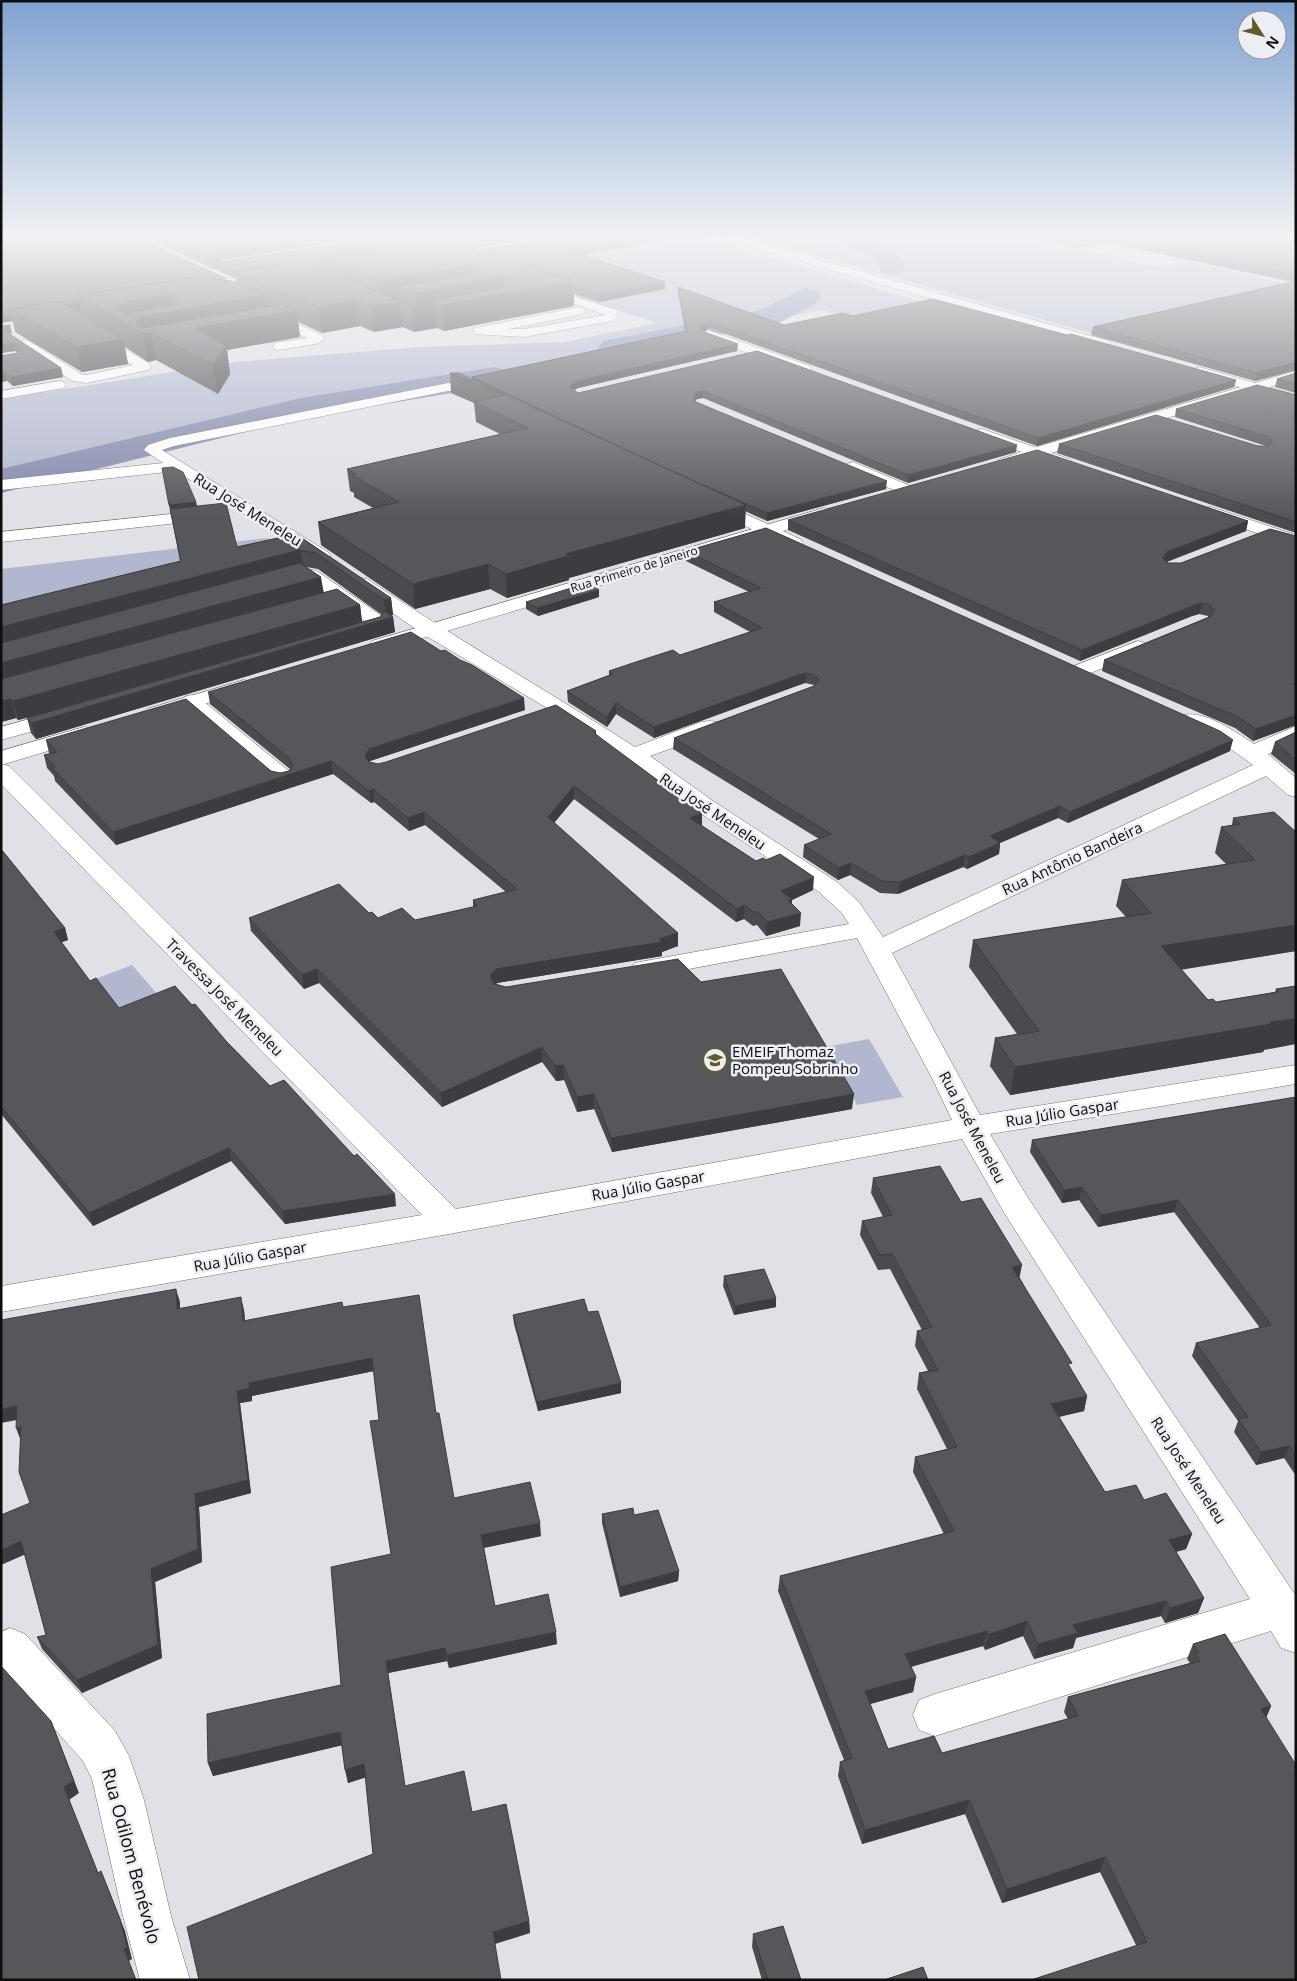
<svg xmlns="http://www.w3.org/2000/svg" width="1297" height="1981" font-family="'Open Sans',sans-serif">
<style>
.green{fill:#b1b7ce}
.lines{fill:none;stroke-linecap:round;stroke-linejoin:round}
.river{fill:#8188ab;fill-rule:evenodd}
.minor-casing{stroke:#6e6f73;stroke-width:1}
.tertiary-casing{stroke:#6e6f73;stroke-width:1}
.minor{fill:#fff;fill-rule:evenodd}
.tertiary{fill:#fff;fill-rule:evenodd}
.wall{fill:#4a4b4e;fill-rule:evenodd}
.shaded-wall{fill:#3c3d40}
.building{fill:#56575b;stroke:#3c3d40;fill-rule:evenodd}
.labels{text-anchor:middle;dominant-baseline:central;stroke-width:5;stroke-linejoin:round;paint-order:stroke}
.far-street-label{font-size:12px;fill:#0e0e0f;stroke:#edeef3}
.street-label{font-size:15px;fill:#0e0e0f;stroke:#edeef3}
.poi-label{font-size:15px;fill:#0e0e0f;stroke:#edeef3;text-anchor:start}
.near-street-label{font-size:18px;fill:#0e0e0f;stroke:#edeef3}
</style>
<rect width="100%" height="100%" fill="#e0e1e6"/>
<!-- green -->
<path class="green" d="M587 238H702L930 304 851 320 823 310 778 319 264 425 60 470 1 491V399L237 362 420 347 565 342 657 323 546 287 552 275Z
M754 238H1035L1158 267 1186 261 1296 286 1108 338Z
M267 538 285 548 1 618V569Z
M132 965 165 1003 126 1018 95 979Z
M869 1039 903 1097 857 1105 825 1047Z"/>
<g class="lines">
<!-- river -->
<path class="river" d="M839 238H869L895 245 905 267 901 273 891 275 881 273 874 256C861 253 848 250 839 238Z
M807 288 817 291 821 297 817 303 775 325 726 333 714 337 614 357 603 355 598 348 603 341 614 339 704 321C717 310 741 316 757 311 775 305 789 293 807 288Z
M494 367 506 370 511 377 506 384 301 418 1 493V469L301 398Z"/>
<!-- minor casing -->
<g class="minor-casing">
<path id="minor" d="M279 238H293L350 259 351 261 346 264 342 263Z
M727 238H742L1109 341 1110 344 1104 348 1099 347 728 240Z
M539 285 617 310 618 317 612 321 524 337 475 334 473 331 475 328 579 307 583 308 585 311 583 314 509 329H524L606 315 535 290 533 288 535 286Z
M265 309 322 335 324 338 320 343 316 344 279 350 274 349 273 346 274 343 307 338 261 316 259 313 261 310Z
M708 330 810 366 812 369 805 373 800 372 704 337 702 334Z
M94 331 149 363 151 367 149 370 86 383 72 381 18 344 24 340 29 341 81 374 86 375 133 365 90 338 88 335Z
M1199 367 1296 395V403L1194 374 1192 371Z
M59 381 64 382 66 385 64 388 1 399V391Z
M448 383 468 384 492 396 494 399 487 403 461 391H448L174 446 162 450 328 552 331 556 328 560 322 561 316 560 176 471 1 490V480L163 463 144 450 148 445 170 438Z
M982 429 1069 459 1072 462 1069 465H1059L977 436 975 433 977 430Z
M853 462 913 487 915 490 913 493H901L847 470 845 467 847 464Z
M711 498 800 539 803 543 800 547 794 548 788 547 705 506 703 503 705 500Z
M1211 507 1296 535V546L1205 516 1203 512 1205 508Z
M209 510 215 511 217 515 215 519 1 542V532Z
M303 568 317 571 383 617 386 621 381 630 349 641 342 639 339 635 342 631 366 622 305 579 287 581 281 580 278 576 281 572Z
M361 578 367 579C455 638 546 690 635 747L701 722 709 721 717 722 720 727 717 732 650 756 713 801 837 882 859 902 883 937 1253 765 1218 740 1184 725 1181 720 1184 715C1205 710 1237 733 1254 744L1296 726V740L1268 754 1296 778V797L1288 795 1266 776 892 953 980 1115 1296 1065V1084L990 1134 1028 1198 1296 1596V1653L1281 1648 1271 1631 935 1736 919 1730 913 1715 919 1700 935 1694 1250 1599 1005 1214 962 1139 449 1234 1 1312V1286L422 1215 1 784V764L9 766 456 1209 952 1120 933 1080 857 938 645 977 635 975 631 969 635 963 645 961 849 924 841 912 819 892 697 811 625 760 552 711 423 634 355 587 352 583 355 579Z
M1138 641 1145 643 1148 647 1145 651 1088 674 1081 676 1074 674 1071 670 1074 666Z
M191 695 198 697 290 772 293 777 290 782 282 784 274 782 184 705 181 701 184 697Z
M65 709 73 710 76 715 73 720 1 740V727Z
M10 1628 25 1634 115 1731 129 1756 144 1800 171 1916 190 1980H140L123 1916 92 1779 83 1761 1 1669V1632Z"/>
</g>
<!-- tertiary casing -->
<g class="tertiary-casing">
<path id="tertiary" d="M1296 371V379L1008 466H998L995 463 998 460 1030 449Z
M824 508 830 509 832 513 830 517 386 649 379 651 372 649 369 645 372 641Z
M244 680 251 682 254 686 251 690 154 719 147 717 143 713 147 709Z
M84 727 92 728 95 733 92 738 1 765V751Z"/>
</g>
<!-- minor -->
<use href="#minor" class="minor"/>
<!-- tertiary -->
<use href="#tertiary" class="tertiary"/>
</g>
<!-- wall -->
<path class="wall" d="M1 238 236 282V279L146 238H363L221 260 219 262H220L371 239 368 238H431L445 243H457L441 238H537L473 248 479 250 553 238H674L583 255 665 282V289L599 302 574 294V306L444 331 437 328 414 332 403 327 374 332 360 326 322 333 298 322 300 337 227 350 230 374 218 394 156 360 148 362 125 347 128 364 82 372 15 332 13 321 1 323Z
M1034 238H1253L1296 246V370L1255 381 1091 335 1093 327 1292 282 1105 242 1078 248Z
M1265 238H1296V244Z
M678 287 784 325 852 316 1236 380 1234 387 1037 446 709 328 703 332 737 351 578 388 574 390 578 393 757 351 1016 452 908 483 703 398 697 399 696 400V402L886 489 767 521 745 511V528L569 578V580L507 598 490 589 415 609 321 545 318 522 373 508 354 497V493L350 491 347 469 500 434 476 422 474 403 451 393 450 373 472 379V377L685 331 678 293Z
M1 326 12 333 10 334 61 368 63 377 13 386 7 381 1 382V356L18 353 15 351 1 353Z
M1296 373V393L1275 387 1277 379Z
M1296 395V533L1057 453 1059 444 1266 446 1175 417 1176 409Z
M162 468 196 502 197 506 237 547 296 534 391 598 393 615 391 616 393 617 395 632 36 739 31 733 27 718 18 720 16 718 1 722V605L180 561ZM306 567 318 569 382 615 380 617 362 622 360 605 323 592Z
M788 520 1248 521 1246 531 1167 562 1168 563H1181L1296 725 1253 741 1235 728 1102 671 1104 660 1208 617V616L1199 614 1192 616 1080 661 788 530Z
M686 551 1230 751 1068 823 1058 818 1000 843 999 854 967 869 963 867 898 894 880 893 850 875 838 880 803 857 804 845 819 839 673 749 674 738 814 686V685L805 683 798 685 654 738 616 714 607 727 568 702 567 691 609 675V671L680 655 750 632 714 612V602L749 592 686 561Z
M599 597 538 616 526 609V602Z
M208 692 525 710 370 761V762L378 764 596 731V735L702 826 756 861 813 890 792 900V904L800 926 766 936 757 925 753 926 744 919 736 922 574 799 554 823 678 946 662 952V956L497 983 496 984 506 987 701 982 852 1109 612 1152 594 1109 577 1112 564 1080 556 1081 542 1062 442 1107 319 983 304 989 251 931 249 918 369 913 378 918 415 920 473 907V900L506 892 425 825 409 831 374 802 371 803 333 774 116 845 55 781 54 776 47 768 44 755 50 754 49 753 46 740 271 771 280 773 289 771 290 769 210 704Z
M1296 732V774L1271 754 1275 742Z
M1233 818 1296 832V951L1181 969 1208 1000 1216 1002 1275 992 1276 989 1296 986 1263 1052 1010 1095 990 1066 995 1038 1017 1034 969 967 973 940 1126 917 1116 906 1122 880 1226 864 1215 853 1221 827 1232 825Z
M1 849 65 928 68 940 61 942 90 981 119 1008 192 1005 226 1041 270 1086 396 1206 285 1224 231 1161 93 1226 1 1114Z
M1296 1097V1476L1284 1458 1256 1465 1234 1432 1238 1421 1192 1356 1196 1343 1260 1328 1174 1212 1098 1227 1079 1200 1062 1203 1030 1152 1032 1140Z
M873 1178 961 1202 1020 1278 1070 1368 1087 1396 1084 1411 1059 1417 1105 1492 1144 1500 1192 1534 1186 1549 1176 1552 1204 1598 1198 1613 1165 1623 1161 1616 1076 1638 1073 1648 1034 1659 1023 1636 985 1650 983 1646 911 1667 916 1677 913 1692 870 1704 888 1749 942 1753 1068 1719 1064 1712 1068 1697 1190 1663 1187 1659 1193 1644 1271 1706 1266 1717 1296 1980 1136 1945 1100 1872 1002 1903 965 1814 862 1844 838 1776 840 1762 844 1760 778 1591 780 1576 944 1534 913 1472 915 1457 947 1449 917 1389 919 1373 928 1371 915 1346 917 1331 922 1330 890 1269 878 1270 860 1235 862 1221 883 1217 871 1193Z
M724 1276 776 1307 734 1315 723 1286Z
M180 1302V1309L244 1310 245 1321 343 1307 436 1413 454 1498 541 1536 484 1548 495 1606 557 1644 449 1668 447 1661 388 1673 405 1786 472 1812 529 1921 530 1933 373 1854 366 1777 348 1783 342 1745 213 1776 208 1763 341 1685 391 1554 379 1420 374 1371 252 1396V1401L240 1403 251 1493 199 1507 202 1562 155 1582 162 1658 82 1693 42 1649 37 1637 46 1635 25 1555 30 1503Z
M588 1312 621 1393 538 1411 514 1324 513 1315Z
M602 1514 679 1571 678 1581 620 1597 602 1523Z
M753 1934 801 1980H762L752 1947Z"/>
<!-- shaded-wall -->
<path class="shaded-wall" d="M317 238H363L221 260 217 263 213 258 220 253Z
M491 238H537L471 248V241Z
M636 238H674L569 257 568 250Z
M1095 238H1106L1105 242 1078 248 1079 241Z
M324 264 325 271 246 276Z
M472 265 473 282 504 276 505 294 574 281V306L444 331 442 305 435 302 437 328 414 332 412 306H416L415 293 398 287 400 302H401L403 327 374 332 372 306 381 305 379 280Z
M665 282V289L599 302V294Z
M171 294 174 311 265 295 268 315 297 310 300 337 227 350 230 374 218 394 213 365 151 333 156 360 148 362 143 334 88 301Z
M357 300 360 326 322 333 318 307Z
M79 302 81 310 28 319 16 312Z
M11 313 13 321 1 323V315Z
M709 322V328L700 334V327Z
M10 325 12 333 7 336 5 331V328Z
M123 339 128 364 82 372 77 347Z
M13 343 15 351 1 353V345Z
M738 344 737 351 578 388 569 393V386L577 381Z
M1296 362V370L1255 381 1256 373Z
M61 368 63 377 13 386 11 377Z
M5 372 7 381 1 382V373Z
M1236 380 1234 387 1037 446 1038 438Z
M703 391V398L697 399 693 403 694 396 697 392Z
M1017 445 1016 452 908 483V475Z
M887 481 886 489 767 521V513Z
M196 502 197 509 171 512 169 505Z
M746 505 745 528 569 578V580L507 598 506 574 566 554Z
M1248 521 1246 531 1165 562 1163 558 1167 552Z
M300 550 303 566 1 646V627Z
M488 564 490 589 415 609 413 584Z
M321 577 324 594 1 683V663Z
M599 590V597L538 616 537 608Z
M391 598 393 615 386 617 384 600Z
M1202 603 1199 614 1192 616 1080 661 1082 650 1195 605Z
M360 605 362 622 18 720 13 701Z
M393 617 395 632 36 739 32 723Z
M806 673 805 683 654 738V727Z
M524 698 525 710 370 761 366 769 365 756 369 749Z
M11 699 16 718 1 722V701Z
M616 703V714L607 727V717Z
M1296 715V725L1253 741 1256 729Z
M1233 740 1230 751 1068 823 1070 812Z
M331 761 333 774 116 845 113 832Z
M574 786V799L548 830V817Z
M373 789 374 802 371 803 369 791Z
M1060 806 1058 818 988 848 990 836Z
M424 812 425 825 409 831 408 818Z
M702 813V826L690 818Z
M1000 843 999 854 967 869 969 857Z
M965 855 963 867 898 894 900 882Z
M851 863 850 875 838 880 839 868Z
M814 877 813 890 792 900 791 912 781 891Z
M744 905V919L736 922 737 909Z
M801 913 800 926 766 936 767 922Z
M1296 925V951L1155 974 1161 946Z
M65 928 68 940 57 944 54 932Z
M678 933V946L662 952V956L497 983 491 990 490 976 496 969Z
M317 969 319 983 304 989 302 975Z
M1296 1018V1044L1264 1050 1263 1052 1010 1095 1015 1067Z
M542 1047V1062L442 1107 441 1093Z
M563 1065 564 1080 556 1081 555 1066Z
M594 1094V1109L577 1112V1097Z
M854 1094 852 1109 612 1152 611 1138Z
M229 1148 231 1161 93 1226 89 1213Z
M1082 1187 1079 1200 1062 1203 1064 1190Z
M395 1194 396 1206 285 1224 283 1211Z
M1178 1200 1174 1212 1098 1227 1101 1215Z
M1022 1265 1019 1280 1012 1267Z
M176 1289 180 1302V1322L177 1309Z
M241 1297 244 1310 246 1334 243 1321Z
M776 1298V1307L734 1315 735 1306Z
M372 1358 374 1371 252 1396V1401L240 1403 251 1493 199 1507 202 1562 155 1582 162 1658 82 1693 77 1680 195 1494 237 1391 249 1383Z
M621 1383V1393L538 1411 537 1402Z
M1087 1396 1084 1411 1048 1419 1051 1404Z
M17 1406 22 1419 1 1423V1409Z
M21 1427V1441L16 1428Z
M1289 1446 1284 1458 1256 1465 1261 1452Z
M540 1523 541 1536 482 1548 481 1535Z
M1192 1534 1186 1549 1164 1555 1169 1540Z
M21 1541 26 1554 1 1565V1550Z
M679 1571 678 1581 620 1597V1587Z
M1204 1598 1198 1613 1165 1623 1170 1608Z
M1166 1601 1161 1616 1076 1638 1073 1648 1034 1659 1038 1644 1073 1625Z
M1027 1621 1023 1636 985 1650 988 1635Z
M987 1631 983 1646 902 1669 905 1654Z
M556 1632 557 1644 449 1668 447 1655Z
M445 1648 447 1661 388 1673 407 1799 386 1661Z
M916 1677 913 1692 863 1706 865 1691Z
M1271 1706 1265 1721 1261 1709Z
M51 1721 79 1793 69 1800 103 1885 64 1787Z
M340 1732 343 1745 213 1776 208 1763Z
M364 1764 367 1777 348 1783 345 1770Z
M969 1800 965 1814 862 1844 865 1830Z
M1105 1857 1100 1872 1002 1903 1007 1889Z
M101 1871 125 1931 132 1959 129 1961 136 1980 124 1949Z
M529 1921 530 1933 495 1944 493 1932Z"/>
<!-- building -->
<path class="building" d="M1 238H138L227 279H210L208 275 78 295 79 302 66 304 60 301 10 309 11 313 1 315Z
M160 238H317L220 253 213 258 220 262 371 239V238H431L437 240 323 258 324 264 313 266 302 261 234 271Z
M461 238H491L471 241Z
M553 238H636L568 250 665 282 599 294 574 286V281L479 250Z
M1064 238H1095L1079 241Z
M1119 238H1253L1296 246V275Z
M443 239 445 243 460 244 574 281 442 305 435 302 412 306 401 302 372 306 357 300 318 307 234 271 302 261 402 302 415 304 510 286 512 281 509 277 504 276 415 293 398 287 473 274 480 269 472 265 379 280 323 258Z
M208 275 210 279 232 281 265 295 139 317 136 321 137 326 144 328 283 304 297 310 196 328 226 346 213 365 151 333 143 334 78 295ZM171 294 177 296 179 301 176 305 125 313 117 308 125 302Z
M1296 281V362L1256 373 1093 327Z
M678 287 784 325 843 313 852 316 933 299 1067 335 1071 334 1236 380 1038 438 709 322 700 327 704 332 738 344 577 381 569 386 578 393 757 351 1017 445 908 475 703 391 697 392 694 396 696 402 887 481 767 513 674 472 569 423 472 377 687 331Z
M60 301 123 339 77 347 10 309Z
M10 325 5 328V331L61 368 11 377 5 372 1 373V356L18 353 22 348 13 343 1 345V326Z
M450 373H459L746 505 566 554 568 556 506 574 488 564 413 584 318 522 399 502 352 475 356 474 347 469 528 428 474 402 504 395Z
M1296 373V384L1277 379Z
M1257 385 1296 395V522L1059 444 1156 415 1258 446H1269L1273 442 1269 437 1176 409Z
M1037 450 1248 521 1167 552 1163 558 1168 563H1181L1270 529 1296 536V683L1292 685 1296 684V715L1256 729 1238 717 1104 660 1210 617 1214 611 1210 605 1202 603 1195 605 1082 650 788 520Z
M173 467 183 472 196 502 169 505 162 468Z
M226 503 237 547 296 534 391 598 384 600 316 553 300 550 1 627V605L181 561 170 509Z
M766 528 1220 731 1233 740 1070 812 1060 806 990 836 1000 843 969 857 965 855 900 882 882 881 851 863 839 868 804 845 831 834 674 738 814 686 819 680 814 675 806 673 799 675 654 727 616 703 607 717 567 691 613 674 609 671 639 661 673 650 680 655 762 628 714 602 761 588 686 551Z
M300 563 321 577 1 663V643Z
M587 583 599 590 537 608 526 602Z
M337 589 360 605 13 701 11 699 1 701V679Z
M384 611 393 617 32 723 27 718 380 617Z
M411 632 441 651 445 650 460 660 472 665 524 698 369 749 365 756 369 762 378 764 386 762 556 705 596 731 594 733 702 813 690 818 756 861 763 858 766 860 780 854 814 877 781 891 792 899 788 900 801 913 767 922 758 912H753L744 905 737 909 574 786 548 817 678 933 659 939 662 942 496 969 490 976 494 984 506 987 678 959 701 982 781 969 854 1094 611 1138 594 1094 577 1097 563 1065 555 1066 542 1047 441 1093 317 969 302 975 249 918 339 884 369 913 372 912 378 918 402 908 415 920 477 906 473 900 517 889 424 812 408 818 373 789 369 791 331 761 113 832 52 768 55 767 44 755 57 752 46 740 186 699 271 771 280 773 289 771 293 765 289 758 208 692Z
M1296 732V760L1275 742Z
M1274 812 1296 832V925L1161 946 1208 1000 1213 999 1216 1002 1278 992 1276 989 1296 986V1018L1270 1022 1271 1024 1015 1067 995 1038 1039 1031 973 940 1151 913 1122 880 1255 860 1221 827 1240 824 1233 818Z
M1 849 65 928 54 932 90 981 96 978 119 1008 175 986 192 1005 195 1004 226 1041 270 1086 284 1080 354 1156 357 1154 395 1194 283 1211 229 1148 89 1213 1 1106Z
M1296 1097V1456L1289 1446 1261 1452 1238 1419 1248 1417 1196 1343 1271 1325 1178 1200 1101 1215 1082 1187 1064 1190 1032 1140Z
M940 1166 961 1202 981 1198 1022 1265 1012 1267 1072 1363 1068 1364 1087 1396 1051 1404 1105 1492 1136 1485 1144 1500 1166 1493 1192 1534 1169 1540 1204 1598 1170 1608 1166 1601 1073 1625 1078 1633 1038 1644 1027 1621 988 1635 987 1631 905 1654 916 1677 865 1691 888 1749 934 1736 942 1753 1078 1716 1068 1697 1200 1661 1195 1654 1199 1653 1193 1644 1225 1634 1271 1706 1261 1709 1296 1765V1774L1294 1775 1296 1777V1980H1031L1147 1942 1105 1857 1007 1889 969 1800 865 1830 840 1762 852 1758 780 1576 954 1531 915 1457 957 1447 919 1373 938 1370 917 1331 932 1327 892 1254 880 1255 862 1221 892 1215 873 1178Z
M764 1269 776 1298 735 1306 724 1276Z
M176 1289 177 1309 241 1297 243 1321 342 1302 343 1307 419 1295 436 1413H439L454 1498 530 1482 540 1523 481 1535 495 1606 548 1594 556 1632 447 1655 445 1648 386 1661 405 1786 464 1771 472 1812 506 1804 529 1921 493 1932 501 1980H199L187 1927 373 1854 364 1764 345 1770 340 1732 208 1763 207 1714 341 1685 331 1567 391 1554 370 1421 379 1420 372 1358 249 1383 250 1388 237 1391 248 1480 195 1494 198 1549 151 1569 158 1645 77 1680 37 1637 46 1635 21 1541 1 1550V1515L30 1503 19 1472 21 1427 16 1428 17 1406 1 1409V1320Z
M584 1299 588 1312 598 1311 621 1383 537 1402 513 1315Z
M633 1508 634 1515 658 1510 679 1571 620 1587 602 1514Z
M1 1666 51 1721 74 1781 64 1787 98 1873 101 1871 120 1919 127 1947 124 1949 136 1980H1Z
M783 1926 801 1980H768L753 1934Z
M923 1967 928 1980H884Z"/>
<!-- sky -->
<linearGradient id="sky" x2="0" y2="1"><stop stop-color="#7fa2d0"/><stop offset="0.46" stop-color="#f1f2f4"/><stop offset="1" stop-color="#f1f2f4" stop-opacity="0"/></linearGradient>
<rect width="1297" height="515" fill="url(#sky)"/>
<!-- icons -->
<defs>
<g id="school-ring" transform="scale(1.25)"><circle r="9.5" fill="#edeef3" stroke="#5e5c29" stroke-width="1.5"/><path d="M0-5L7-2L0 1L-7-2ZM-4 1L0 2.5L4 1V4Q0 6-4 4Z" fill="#5e5c29"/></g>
</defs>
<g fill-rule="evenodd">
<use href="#school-ring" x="715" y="1060"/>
</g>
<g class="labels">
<!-- far-street labels -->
<g class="far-street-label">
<text transform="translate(634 569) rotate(-17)">Rua Primeiro de Janeiro</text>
</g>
<!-- street labels -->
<g class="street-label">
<text transform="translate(248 509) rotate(32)">Rua José Meneleu</text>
<text transform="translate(713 811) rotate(34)">Rua José Meneleu</text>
<text transform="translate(1072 858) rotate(-25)">Rua Antônio Bandeira</text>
<text transform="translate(225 997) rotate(45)">Travessa José Meneleu</text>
<text transform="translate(1062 1112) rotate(-9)">Rua Júlio Gaspar</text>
<text transform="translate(973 1127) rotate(62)">Rua José Meneleu</text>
<text transform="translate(648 1185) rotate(-10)">Rua Júlio Gaspar</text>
<text transform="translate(250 1256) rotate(-10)">Rua Júlio Gaspar</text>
<text transform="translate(1189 1470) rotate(57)">Rua José Meneleu</text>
</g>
<!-- poi labels -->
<g class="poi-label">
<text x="732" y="1051">EMEIF Thomaz<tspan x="732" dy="17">Pompeu Sobrinho</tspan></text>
</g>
<!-- near-street labels -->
<g class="near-street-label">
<text transform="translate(132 1856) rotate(75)">Rua Odilom Benévolo</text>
</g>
</g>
<!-- border -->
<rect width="1297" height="1981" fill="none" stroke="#0e0e0f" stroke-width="5"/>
<!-- north arrow -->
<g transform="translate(1262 35) rotate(126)"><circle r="24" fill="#edeef3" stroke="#949498"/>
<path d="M0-4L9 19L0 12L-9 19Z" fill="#5e5c29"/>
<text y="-8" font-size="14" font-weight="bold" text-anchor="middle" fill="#0e0e0f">N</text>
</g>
</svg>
